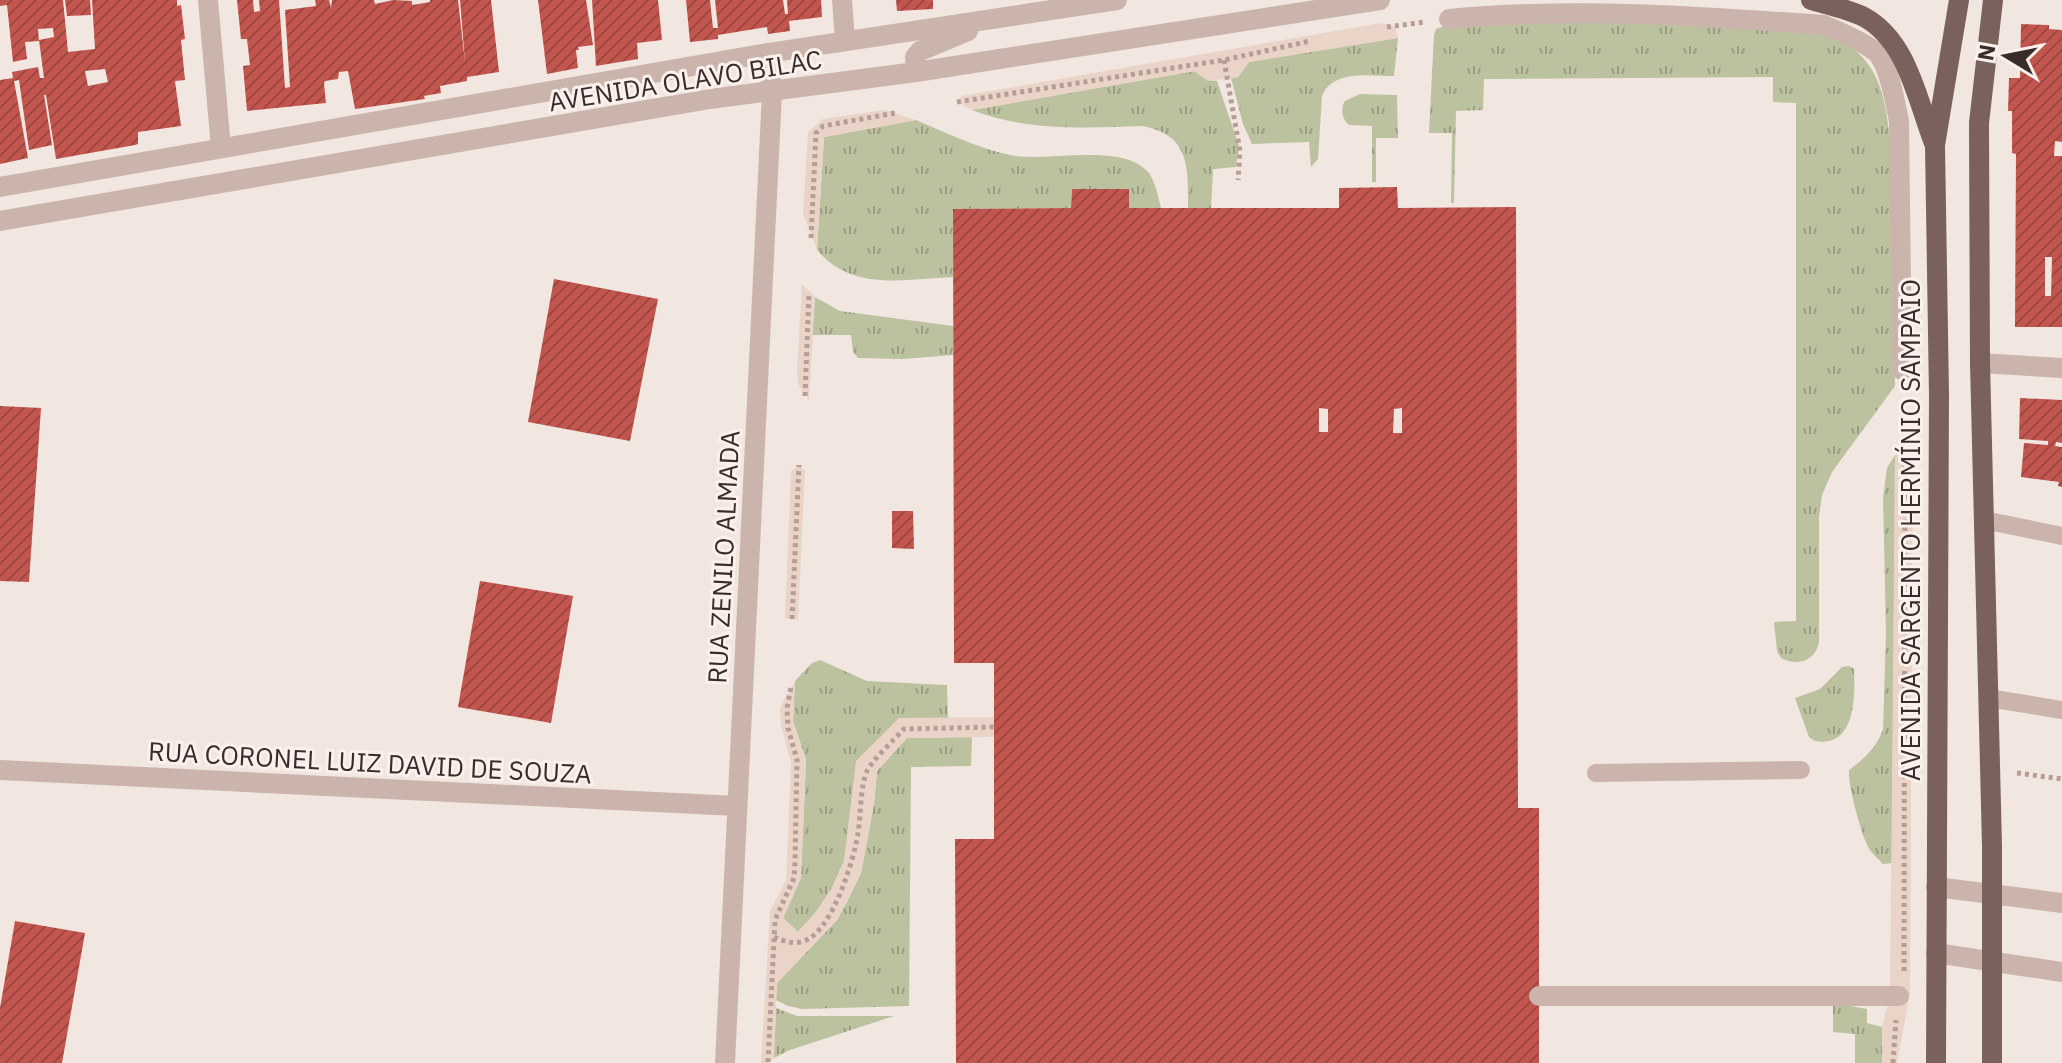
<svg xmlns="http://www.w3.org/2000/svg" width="2062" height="1063" font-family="'IBM Plex Sans',sans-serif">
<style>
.grass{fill:url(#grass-tufts)}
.plaza{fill:#ead4c7}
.building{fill:url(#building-hatch);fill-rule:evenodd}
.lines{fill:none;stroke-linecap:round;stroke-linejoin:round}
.path{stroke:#b69e96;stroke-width:5;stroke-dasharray:4 4;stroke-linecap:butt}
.service{stroke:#cab4ac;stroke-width:18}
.pedestrian{stroke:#cab4ac;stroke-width:20}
.minor{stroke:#cab4ac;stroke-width:20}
.tertiary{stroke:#cab4ac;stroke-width:20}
.primary{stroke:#7a615c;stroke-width:20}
.labels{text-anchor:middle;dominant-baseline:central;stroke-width:6;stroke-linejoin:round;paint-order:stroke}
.street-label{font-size:26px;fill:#392c2a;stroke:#faf1ec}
</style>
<defs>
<pattern id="grass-tufts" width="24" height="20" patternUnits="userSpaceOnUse" patternTransform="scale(2)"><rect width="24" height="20" fill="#bcc1a0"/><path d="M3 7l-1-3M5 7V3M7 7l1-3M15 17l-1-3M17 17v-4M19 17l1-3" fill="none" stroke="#9a9d83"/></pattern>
<pattern id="building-hatch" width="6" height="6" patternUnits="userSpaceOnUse" patternTransform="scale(2)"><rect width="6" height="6" fill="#c2564e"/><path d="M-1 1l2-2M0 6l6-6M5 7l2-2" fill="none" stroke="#9f4741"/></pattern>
</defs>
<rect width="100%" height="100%" fill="#f2e6e0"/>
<!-- grass -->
<path class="grass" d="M1593 20 1808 31C1872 43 1884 81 1890 139L1895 386 1832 472 1822 495 1819 517V643C1814 662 1797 666 1781 658L1777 651 1774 622 1796 621V103L1773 102V77L1484 79 1483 110 1456 111 1454 203H1451L1452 133H1429L1434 35 1436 29 1445 26Z
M1398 38 1394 76C1370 76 1333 69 1322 96L1318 159 1311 167 1309 142 1252 144 1243 124 1231 78 1238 77 1249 62Z
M1195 71 1208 80 1217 81 1239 146 1236 167 1213 169 1211 208H1188C1188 166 1190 135 1142 126 1085 128 1026 131 972 110Z
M1360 94 1397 95 1398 138H1376V182H1372V126L1349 125C1342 119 1340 109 1345 101Z
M916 120C947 133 977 148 1010 155 1046 163 1123 141 1149 173 1156 184 1158 196 1161 208H1129V189H1072L1071 208 953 209V277C903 279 853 292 817 250L824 137Z
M815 297 840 311 953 326V355L903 359 858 358 853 352 851 335H812Z
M1895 455 1893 863 1883 864C1879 859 1873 855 1870 850 1862 839 1847 782 1849 770 1864 759 1876 748 1883 730L1886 632 1883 497 1887 468Z
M820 660 867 681 947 685 948 718H899L851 816 844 861 832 888 816 912 798 932 783 918 801 878 806 760 793 721 795 681 812 663Z
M1849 666 1854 669C1855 697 1856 748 1815 741L1809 737 1795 698 1820 689 1842 667Z
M972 737 971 766 911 767 909 1006 802 1009 788 1006 776 1000 777 983 837 920 848 900 861 873 874 804 877 771 907 738Z
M1833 1003 1867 1009V1023L1882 1027V1063H1855V1034L1833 1032Z
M776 1008 797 1016H894L790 1050 774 1058Z"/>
<!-- plaza -->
<path class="plaza" d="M1381 23 1395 26 1398 38 1249 62 1238 77 1208 81 1194 71 972 110 957 102 962 96Z
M884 110 916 120 824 137 817 250 803 214 808 132 823 119Z
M802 284 815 297 809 400 798 384 797 370Z
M1909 445 1913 450 1910 993 1897 1063H1882V1027L1890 996 1895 455Z
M799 465 805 471 798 620 785 618 791 471Z
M795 681 793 721 806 760 801 878 783 918 798 932 816 912 832 888 844 861 856 761 899 718 994 717V737L907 738 877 771 874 804 861 873 837 920 777 983 774 1058 768 1063H761L770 911 786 881 791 763 781 725 780 708Z"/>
<!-- building -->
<path class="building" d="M0 0H63L68 52 95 49 92 0H177V6L181 5 185 39 181 40 185 80 175 81 181 126 138 132V144L135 145 56 159 46 95H44L52 145 29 150 19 80 14 81 28 158 0 164V80L13 78 12 72 38 67 40 78H44L39 40 54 37 53 28 38 29 39 41 25 42 27 59 13 62 7 5 0 6ZM105 69 108 82 88 86 85 71Z
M65 0H90L91 15 67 16Z
M237 0H253L254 12 260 11 259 0H279L285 88 290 87 285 10 316 6 315 0H329L331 8 332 0H374L375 4 393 0 412 1V5L430 2V0H458L465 62 460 0H491L499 72 467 77V81L440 86 441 93 424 96 425 99 355 109 348 71 339 72 338 79 325 81 324 84 326 103 247 111 243 66 250 65 247 39H241Z
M538 0H586L593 45 578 47 579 50H576L578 68 547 74Z
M592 0H658L662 40 637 43 638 59 596 66Z
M686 0H710L713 28H718L715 0H783L785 14H788L787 0H821L822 17 789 21 790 31 768 34 767 27 718 35V39L690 42Z
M896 0H933V9L897 11Z
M2021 24 2049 25V29L2062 30V142L2055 141 2054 156H2062V327H2015L2016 154 2012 153V111H2008L2009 78H2020ZM2045 257H2052L2051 296H2045Z
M1397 187 1398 208 1516 207 1518 808H1539V1063H956L955 839H994V663H954L953 209 1071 208 1072 189H1129V208H1339V188ZM1319 408 1328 409V432H1319ZM1402 408V433H1393L1394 409Z
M554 279 658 299 630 441 528 422Z
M2020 398 2062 400V443L2056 442 2055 446 2062 447V487L2058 486 2059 482 2021 477 2024 443 2048 445V441L2019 439Z
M0 406 41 408 29 582 0 581Z
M892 511H913L914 549 892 548Z
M480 581 573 596 551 723 458 707Z
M15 921 85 933 62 1063H0V1008Z"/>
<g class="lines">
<!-- path -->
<path class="path" d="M1387 27 1425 22
M1224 60 1240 151 1238 180
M957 102 1224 60 1310 41
M811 238 816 133 823 126 895 113
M805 396 809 292
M792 619 799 465
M2017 773 2062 779
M774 937C784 941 793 945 804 941 832 932 854 860 858 833 861 816 860 786 867 771 873 759 894 740 904 729L994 727
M1904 971 1905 447
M768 1062 775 920 794 878 795 862 797 760 788 728 787 708 791 687
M1893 1063 1896 1020"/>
<!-- service -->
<path class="service" d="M1984 520 2062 536
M1988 698 2062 710
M1596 773 1801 770"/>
<!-- pedestrian -->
<path class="pedestrian" d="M1449 19C1574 7 1699 16 1824 25 1836 30 1872 46 1879 55 1890 71 1895 102 1899 121L1902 370
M1539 996H1899"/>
<!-- minor -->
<path class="minor" d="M208 0 221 148
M842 0 845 41
M1980 363 2062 368
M0 770 737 806
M1936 887 2062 903
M1936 953 2062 972
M725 1063 772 92 768 53"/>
<!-- tertiary -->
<path class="tertiary" d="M916 72 915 57 920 51 968 31
M0 187 768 53 1117 0
M0 221 710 99 916 72 1380 0"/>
<!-- primary -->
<path class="primary" d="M1811 0C1828 5 1848 9 1864 17 1908 41 1917 100 1934 143
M1936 1063 1939 395 1935 145 1959 0
M1992 1063V846L1980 363 1979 123 1993 0"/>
</g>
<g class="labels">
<!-- street labels -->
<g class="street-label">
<text transform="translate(685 80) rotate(-9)">AVENIDA OLAVO BILAC</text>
<text transform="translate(1910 530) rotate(-90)">AVENIDA SARGENTO HERMÍNIO SAMPAIO</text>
<text transform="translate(723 557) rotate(-87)">RUA ZENILO ALMADA</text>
<text transform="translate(370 762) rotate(3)">RUA CORONEL LUIZ DAVID DE SOUZA</text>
</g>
</g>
<!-- north arrow -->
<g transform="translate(2006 56) rotate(280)" stroke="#faf1ec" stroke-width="6" paint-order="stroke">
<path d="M0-6L14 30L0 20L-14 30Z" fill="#392c2a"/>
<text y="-12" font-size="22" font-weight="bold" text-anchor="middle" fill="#392c2a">N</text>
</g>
</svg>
